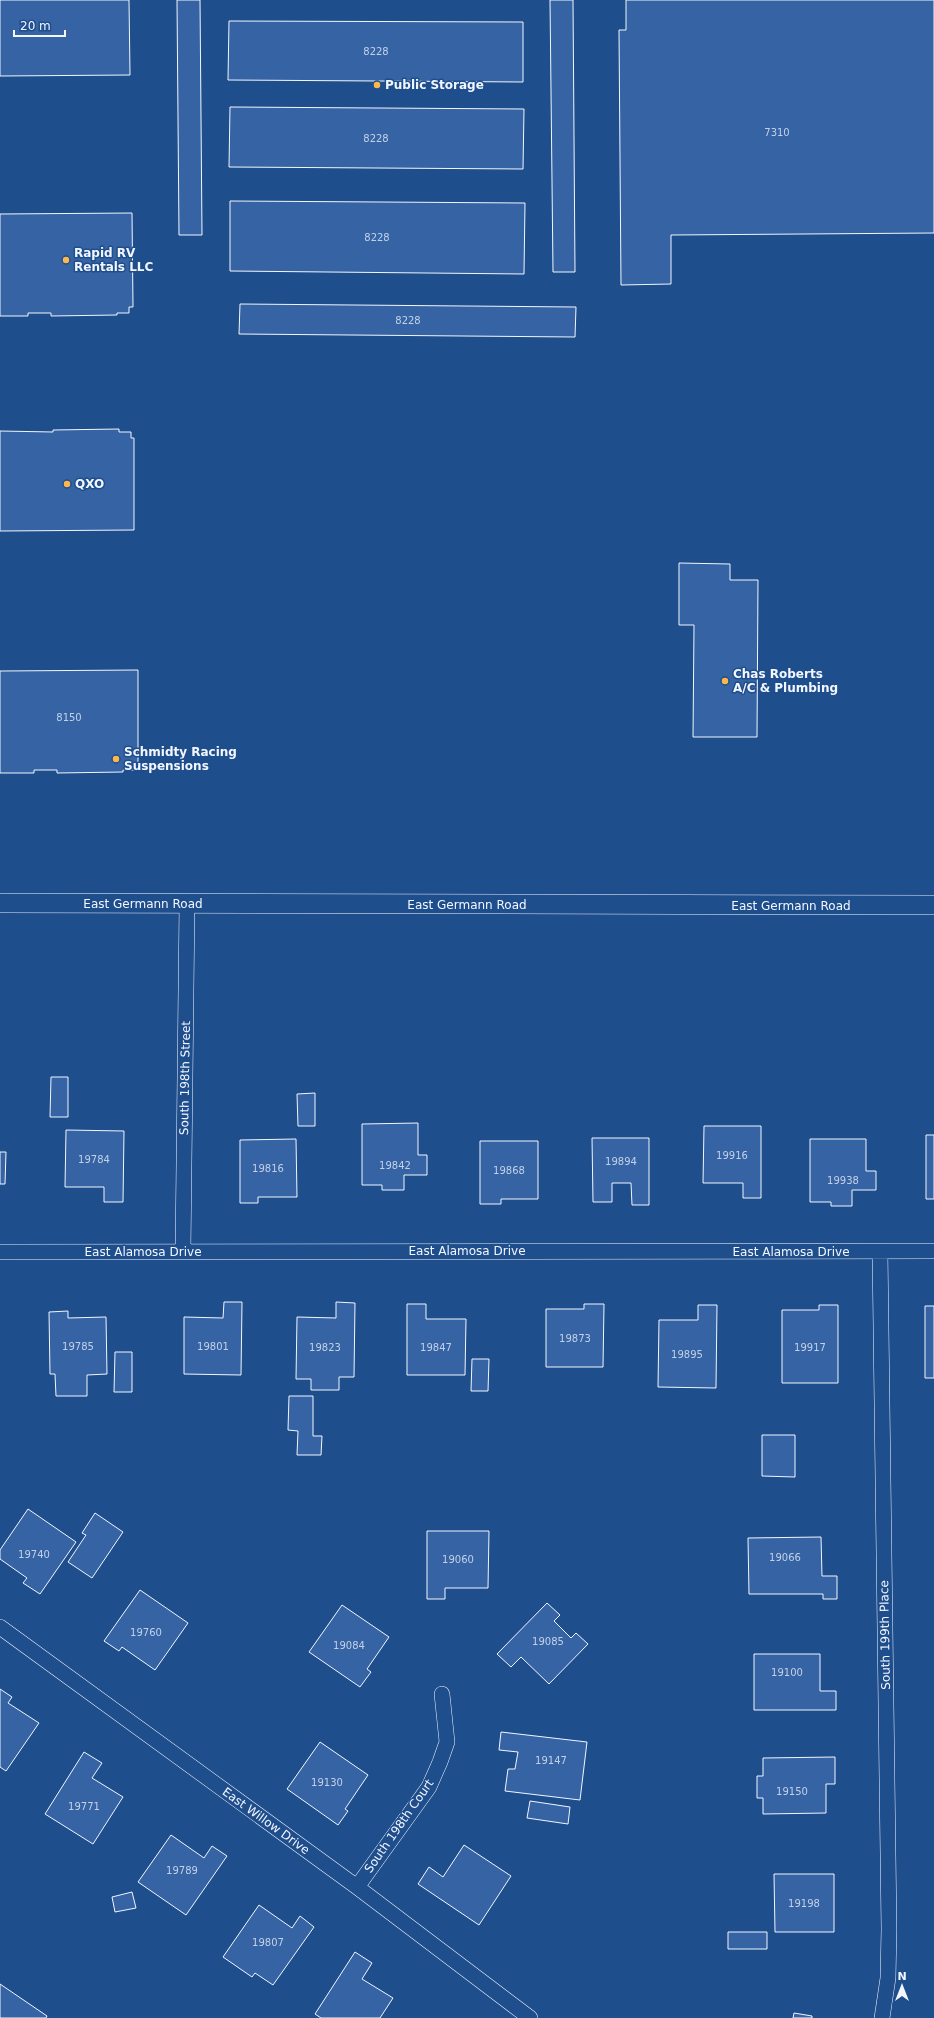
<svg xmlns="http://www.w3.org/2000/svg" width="934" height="2018" font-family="'DejaVu Sans',sans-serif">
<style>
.building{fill:#3563a3;stroke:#f2f6ff}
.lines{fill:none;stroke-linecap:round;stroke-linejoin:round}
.minor-casing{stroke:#f2f6ff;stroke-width:16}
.tertiary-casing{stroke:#f2f6ff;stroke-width:20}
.minor{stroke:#1f4e8c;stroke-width:15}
.tertiary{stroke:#1f4e8c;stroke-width:19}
.poi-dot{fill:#ffb74d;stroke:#1f4e8c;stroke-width:1.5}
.labels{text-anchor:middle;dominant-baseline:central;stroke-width:3;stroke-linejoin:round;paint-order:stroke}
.number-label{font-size:10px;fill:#c3d1e8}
.poi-label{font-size:12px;font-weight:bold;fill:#f2f6ff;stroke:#1f4e8c;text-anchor:start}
.street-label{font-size:12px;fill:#f2f6ff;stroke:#1f4e8c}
</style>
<rect width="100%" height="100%" fill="#1f4e8c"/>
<!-- building -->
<path class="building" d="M0 0H129L130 75 0 76Z
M177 0H200L202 235H179Z
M550 0H573L575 272H553Z
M626 0H934V233L671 235V284L621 285 619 30H626Z
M229 21 523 22V82L228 80Z
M230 107 524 109 523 169 229 167Z
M230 201 525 203 524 274 230 271Z
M132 213 133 307H129V313H117V315L51 316V313H28V316H0V214Z
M240 304 576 307 575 337 239 334Z
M119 429V432H131V438H134V530L0 531V431L53 432V430Z
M679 563 730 564V580H758L757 737H693L694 625H679Z
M138 670V764H135V770H123V772L57 773V770H34V773H0V671Z
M51 1077H68V1117H50Z
M315 1093V1126H298L297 1094Z
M418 1123V1155H427V1175H404V1190H382V1185H362V1124Z
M704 1126H761V1198H743V1183H703Z
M66 1130 124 1131 123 1202H104V1187H65Z
M926 1135H934V1199H926Z
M592 1138H649V1205H632L631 1183H612V1202H593Z
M296 1139 297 1197H258V1203H240V1140Z
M810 1139H866V1171H876V1190H852V1206H831V1202H810Z
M480 1141H538V1199H501V1204H480Z
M0 1152H6L5 1184H0Z
M224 1302H242L241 1375 184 1374V1317L223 1318Z
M336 1302 355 1303 354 1377H339V1390H311V1379H296L297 1317 336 1318Z
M407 1304H426V1319H466L465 1375H407Z
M584 1304H604L603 1367H546V1309H584Z
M698 1305H717L716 1388 658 1387 659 1320H698Z
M819 1305H838V1383H782V1310H819Z
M925 1306H934V1378H925Z
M68 1311V1318L106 1317 107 1374 87 1375V1396H56L55 1374H50L49 1312Z
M115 1352H132V1392H114Z
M472 1359H489L488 1391H471Z
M289 1396H313V1436H322L321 1455H297L298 1431 288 1430Z
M762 1435H795V1477L762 1476Z
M28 1509 76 1542 40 1594 23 1583 27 1578 0 1559V1550Z
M95 1513 123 1532 92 1578 68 1562 86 1535 82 1533Z
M427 1531H489L488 1588H445V1599H427Z
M821 1537 822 1576H837V1599H823V1594H749L748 1538Z
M140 1590 188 1623 155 1670 122 1647 119 1651 104 1641Z
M547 1603 560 1615 554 1621 571 1638 576 1633 588 1644 549 1684 521 1657 511 1667 497 1654Z
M342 1605 389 1637 367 1669 371 1672 360 1687 309 1652Z
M754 1654H820V1691H836V1710H754Z
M0 1689 12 1697 8 1703 39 1723 6 1771 0 1767Z
M501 1732 587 1742 580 1800 505 1791 508 1769H515L518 1752 499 1750Z
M320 1742 368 1775 345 1809 348 1811 338 1825 287 1789Z
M84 1752 102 1763 92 1778 123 1797 93 1844 45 1814Z
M835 1757V1784H826V1813L763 1814V1798H757V1776H763V1758Z
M530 1801 570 1807 568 1824 527 1818Z
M171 1835 204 1858 212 1846 227 1856 186 1915 138 1882Z
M464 1845 511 1876 479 1925 418 1884 429 1867 443 1877Z
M774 1874H834V1932H775Z
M132 1892 136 1908 115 1912 112 1897Z
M259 1905 292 1928 300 1916 314 1927 273 1985 255 1973 252 1977 223 1957Z
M728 1932H767V1949H728Z
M355 1952 372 1963 362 1979 393 1998 380 2018H321L315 2014Z
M0 1984 47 2016 46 2018H0Z
M794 2013 812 2016V2018H793Z"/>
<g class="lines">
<!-- minor casing -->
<g class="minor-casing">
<path id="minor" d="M183 1251 187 904
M0 1252 934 1251
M880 1252 889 1929 888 1978 882 2018
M0 1627 357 1887 530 2018
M357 1887 429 1787 440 1762 447 1742 442 1694"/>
</g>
<!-- tertiary casing -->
<g class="tertiary-casing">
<path id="tertiary" d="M0 903 934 905"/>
</g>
<!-- minor -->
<use href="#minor" class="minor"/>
<!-- tertiary -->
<use href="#tertiary" class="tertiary"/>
</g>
<!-- markers -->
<g class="poi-dot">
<circle cx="377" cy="85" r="4"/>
<circle cx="66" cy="260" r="4"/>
<circle cx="67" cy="484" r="4"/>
<circle cx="725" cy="681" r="4"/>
<circle cx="116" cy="759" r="4"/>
</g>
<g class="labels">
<!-- number labels -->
<g class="number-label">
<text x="376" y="51">8228</text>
<text x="777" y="132">7310</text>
<text x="376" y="138">8228</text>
<text x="377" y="237">8228</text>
<text x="408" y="320">8228</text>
<text x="69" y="717">8150</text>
<text x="732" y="1155">19916</text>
<text x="94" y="1159">19784</text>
<text x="621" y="1161">19894</text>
<text x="395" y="1165">19842</text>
<text x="268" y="1168">19816</text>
<text x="509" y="1170">19868</text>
<text x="843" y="1180">19938</text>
<text x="575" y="1338">19873</text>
<text x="78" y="1346">19785</text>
<text x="213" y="1346">19801</text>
<text x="325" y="1347">19823</text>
<text x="436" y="1347">19847</text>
<text x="810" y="1347">19917</text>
<text x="687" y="1354">19895</text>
<text x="34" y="1554">19740</text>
<text x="785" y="1557">19066</text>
<text x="458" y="1559">19060</text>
<text x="146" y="1632">19760</text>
<text x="548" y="1641">19085</text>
<text x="349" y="1645">19084</text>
<text x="787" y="1672">19100</text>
<text x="551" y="1760">19147</text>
<text x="327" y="1782">19130</text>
<text x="792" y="1791">19150</text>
<text x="84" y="1806">19771</text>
<text x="182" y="1870">19789</text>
<text x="804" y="1903">19198</text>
<text x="268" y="1942">19807</text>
</g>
<!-- poi labels -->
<g class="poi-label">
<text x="385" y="85">Public Storage</text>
<text x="74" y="253">Rapid RV<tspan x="74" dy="14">Rentals LLC</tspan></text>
<text x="75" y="484">QXO</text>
<text x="733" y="674">Chas Roberts<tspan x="733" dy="14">A/C &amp; Plumbing</tspan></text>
<text x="124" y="752">Schmidty Racing<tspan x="124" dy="14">Suspensions</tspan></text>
</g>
<!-- street labels -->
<g class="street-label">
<text x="143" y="904">East Germann Road</text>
<text x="467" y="905">East Germann Road</text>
<text x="791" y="906">East Germann Road</text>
<text transform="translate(185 1078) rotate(-89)">South 198th Street</text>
<text x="467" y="1251">East Alamosa Drive</text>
<text x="143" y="1252">East Alamosa Drive</text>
<text x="791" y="1252">East Alamosa Drive</text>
<text transform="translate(885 1635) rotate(-91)">South 199th Place</text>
<text transform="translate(266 1821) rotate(36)">East Willow Drive</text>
<text transform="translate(399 1826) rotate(-55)">South 198th Court</text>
</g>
</g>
<!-- north arrow -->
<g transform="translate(902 1986)" stroke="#1f4e8c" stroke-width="3" paint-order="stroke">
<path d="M0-3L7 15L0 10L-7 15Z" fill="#f2f6ff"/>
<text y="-6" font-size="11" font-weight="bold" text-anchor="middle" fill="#f2f6ff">N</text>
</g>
<!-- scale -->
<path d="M14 30v6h51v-6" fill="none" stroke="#f2f6ff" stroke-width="2"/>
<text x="20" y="30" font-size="12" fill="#f2f6ff" stroke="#1f4e8c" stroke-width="3" paint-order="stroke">20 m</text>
</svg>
